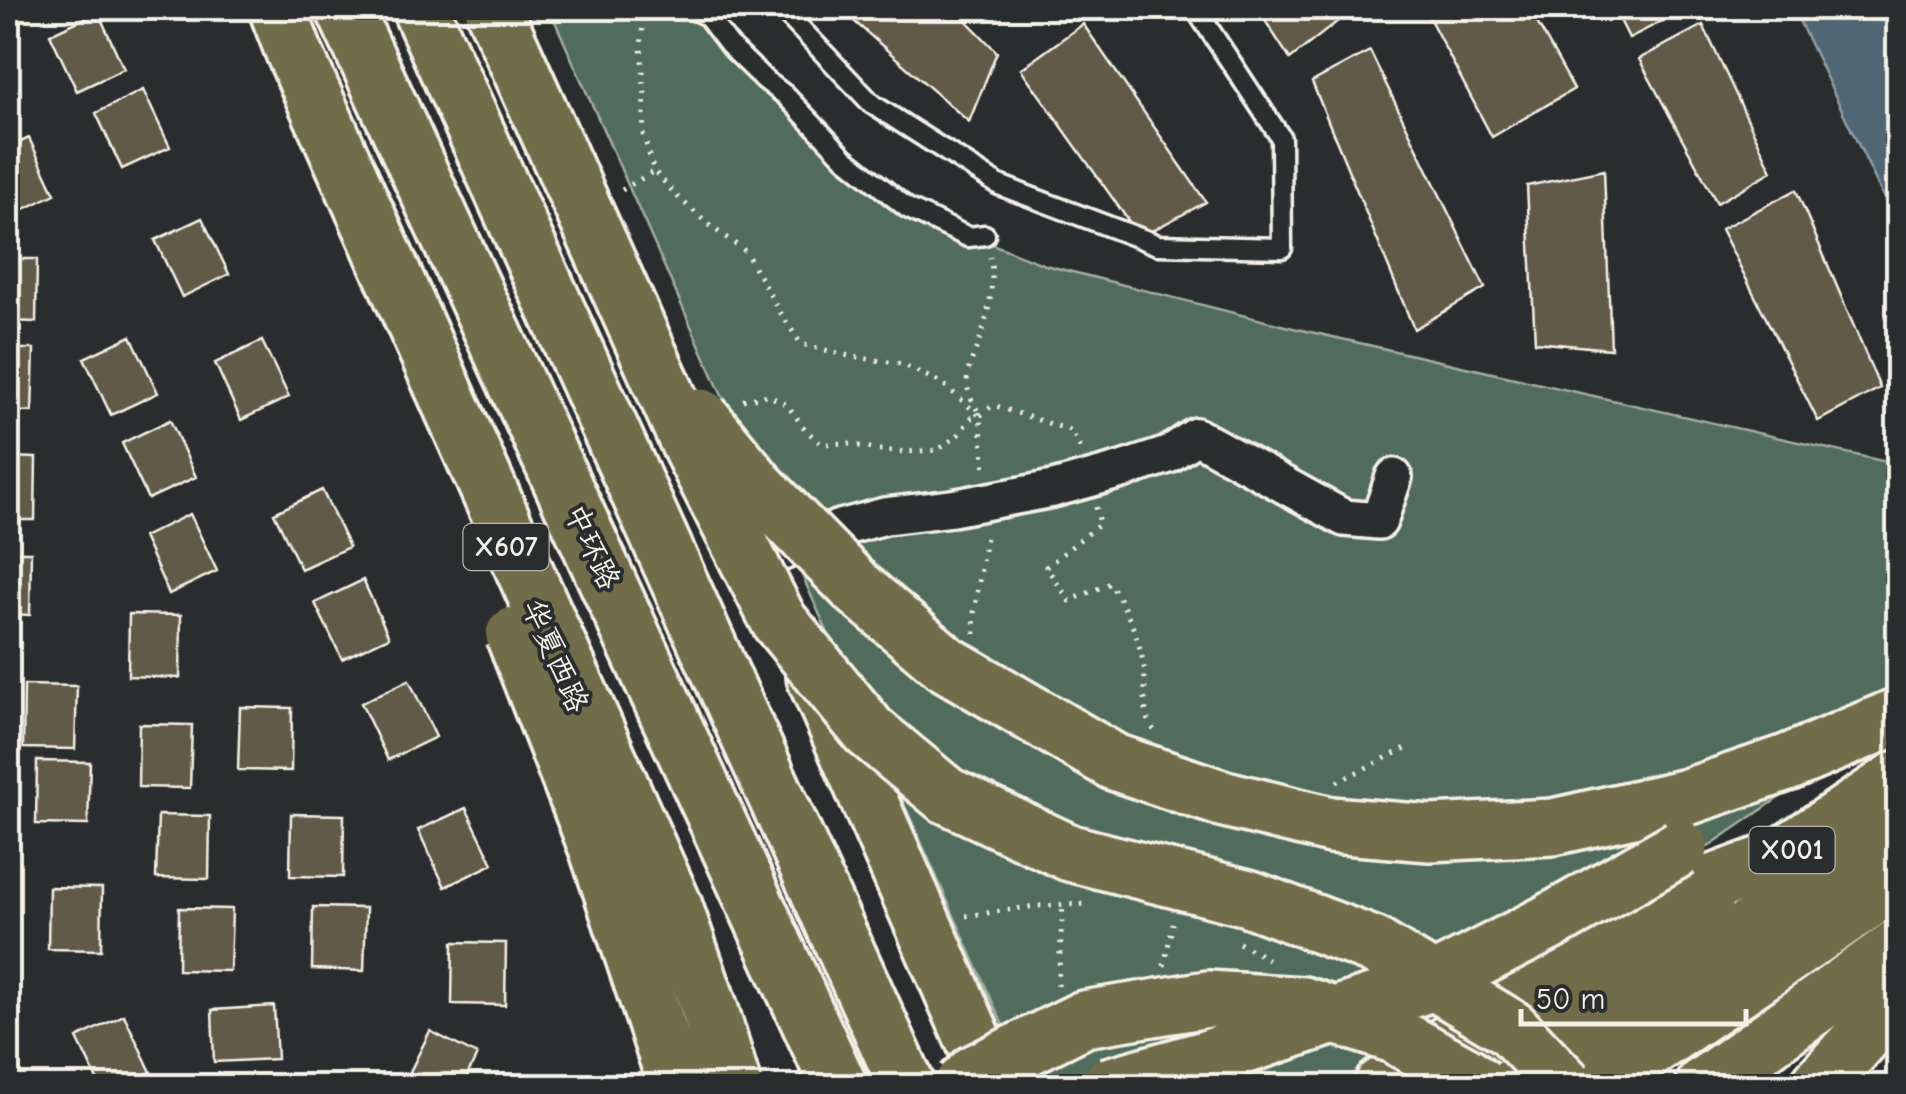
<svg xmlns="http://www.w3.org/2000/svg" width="1906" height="1094" font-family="'Comic Neue','LXGW WenKai TC',sans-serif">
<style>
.green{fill:#516c5b;stroke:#a2aea2;stroke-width:2.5}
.water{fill:#516675;stroke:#929ea3;stroke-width:2.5}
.building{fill:#625a4a;stroke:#f4f1e8;stroke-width:2.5}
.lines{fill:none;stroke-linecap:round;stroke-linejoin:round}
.service-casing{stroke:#f4f1e8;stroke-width:25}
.minor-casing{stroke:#f4f1e8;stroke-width:42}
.primary-casing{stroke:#f4f1e8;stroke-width:62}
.trunk-casing{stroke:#f4f1e8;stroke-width:62}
.path{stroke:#f4f1e8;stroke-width:5;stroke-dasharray:2.5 8;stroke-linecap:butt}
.service{stroke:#2a2d2e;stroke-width:18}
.minor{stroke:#2a2d2e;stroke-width:35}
.primary{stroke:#716d4b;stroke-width:55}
.trunk{stroke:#716d4b;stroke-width:55}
.trunk-bridge-casing{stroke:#f4f1e8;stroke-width:62;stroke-linecap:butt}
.trunk-bridge{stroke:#716d4b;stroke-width:55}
.labels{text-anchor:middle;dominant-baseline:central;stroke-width:8;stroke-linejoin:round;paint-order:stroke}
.shield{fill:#2a2d2e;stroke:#b7b6b0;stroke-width:2.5}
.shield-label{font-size:28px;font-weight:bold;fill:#f4f1e8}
.street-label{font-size:30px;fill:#f4f1e8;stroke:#2a2d2e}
</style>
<rect width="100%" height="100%" fill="#2a2d2e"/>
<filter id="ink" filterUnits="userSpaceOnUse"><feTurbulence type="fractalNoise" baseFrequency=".01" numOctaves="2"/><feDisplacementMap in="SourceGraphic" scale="20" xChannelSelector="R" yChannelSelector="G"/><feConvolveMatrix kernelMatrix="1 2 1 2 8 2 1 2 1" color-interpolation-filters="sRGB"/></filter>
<g filter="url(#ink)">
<!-- green -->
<path class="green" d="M549 8H712L765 80 936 222 1045 265 1293 328 1882 461 1898 453V716L1360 1086H1030Z"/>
<!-- water -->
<path class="water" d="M1793 8H1898V227Z"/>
<!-- building -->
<path class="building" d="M839 8H954L997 52 969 122Z
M1257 8H1350L1352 10 1290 59Z
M1424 8H1529L1574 89 1492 137Z
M1614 8H1688L1629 38Z
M98 12 124 69 77 91 50 34Z
M1083 24 1206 202 1140 237 1021 69Z
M1703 25 1772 171 1717 203 1639 59Z
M1370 51 1485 288 1414 329 1312 82Z
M143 90 170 147 122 169 96 113Z
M29 138 55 194 8 217V148Z
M1604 170 1611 349 1535 342 1527 186Z
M1796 190 1880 388 1818 421 1721 229Z
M202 218 229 274 182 297 155 240Z
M8 259H37L36 322 8 321Z
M131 336 158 393 111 415 84 358Z
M262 341 289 397 241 420 215 363Z
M8 349H34L32 412 8 411Z
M170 420 196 477 148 499 122 443Z
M8 457 36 458 35 520H8Z
M322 490 349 547 301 569 274 513Z
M190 514 217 571 169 594 143 537Z
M8 552H31L30 615 8 614Z
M363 580 389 637 342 659 315 603Z
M129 614 181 615 180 678 128 676Z
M409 680 436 737 388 760 361 703Z
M24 685 77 686 75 749 23 748Z
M240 707 292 708 291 771 238 770Z
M139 724 192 725 190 788 138 787Z
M37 761 90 762 88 825 36 824Z
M466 808 493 864 445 887 418 830Z
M291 814 344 815 343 877 290 876Z
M158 815 210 816 209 879 156 878Z
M49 887 102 888 101 950 48 949Z
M313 907 366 908 364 971 312 969Z
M179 908 232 909 230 971 178 970Z
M453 942 506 943 505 1005 452 1004Z
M274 1006 277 1059 214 1062 212 1010Z
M124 1015 151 1072 121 1086H100L77 1038Z
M430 1031 477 1055 462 1086H403Z"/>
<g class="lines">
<!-- service casing -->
<g class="service-casing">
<path id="service" d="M690 8 707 16 729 45 765 80 785 95 845 158 907 208 968 237 985 235
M781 8 872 104 999 185 1158 245 1282 248 1281 138 1195 8"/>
</g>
<!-- minor casing -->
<g class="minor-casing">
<path id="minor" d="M764 560 837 529 885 516 952 508 1053 489 1122 470 1168 455 1196 436 1344 518 1379 521 1394 477"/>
</g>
<!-- primary casing -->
<g class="primary-casing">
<path id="primary" d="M815 677 994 1086
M1382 1086 1673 898 1778 859 1898 779
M1456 1086 1711 924
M1703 1086 1898 947"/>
</g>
<!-- trunk casing -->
<g class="trunk-casing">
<path id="trunk" d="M344 8 839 1086
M420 8 907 1086
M1331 825 1430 833 1553 827 1687 797 1787 763 1898 716
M1518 1086 1898 827
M1595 1086 1898 880
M1818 1086 1898 997"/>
</g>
<!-- path -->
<path class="path" d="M644 8 641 48 645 95 643 134 654 171 678 197 709 225 745 251 775 304 801 344 849 356 902 364 943 384 980 416 985 471
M622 190 654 171
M743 400 768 395 787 405 805 429 821 444 844 443 881 450 906 452 938 450 958 435 971 418 980 416 993 405 1072 431 1081 449
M977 410C974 404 969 396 968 389 964 371 976 352 981 336 989 313 995 280 990 257
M1096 507 1100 524 1046 567 1070 601 1110 583C1126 609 1139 636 1144 667 1147 687 1140 714 1154 730
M975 634 974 613 987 531
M1337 782 1408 747
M966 916 1036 906 1089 904
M1239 943 1268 959
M1164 966 1173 923
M1058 986 1063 904"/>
<!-- service -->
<use href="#service" class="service"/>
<!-- minor -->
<use href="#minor" class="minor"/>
<!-- primary -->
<use href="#primary" class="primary"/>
<!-- trunk -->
<use href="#trunk" class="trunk"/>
<!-- trunk-bridge casing -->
<g class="trunk-bridge-casing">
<path id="trunk-bridge" d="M277 8 294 52 673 904 710 1010 733 1086
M493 8 691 448 779 621 869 731 946 795 1070 853 1248 898 1373 945 1511 1028 1566 1086
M701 417 758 487 856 587 945 663 1114 762 1221 798 1331 825
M514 635 598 850 677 1086
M962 1086 975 1073 1084 1019 1208 999 1303 1005 1394 1035 1466 1075 1480 1086
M1108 1086 1205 1059 1431 983 1550 922 1680 848"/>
</g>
<!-- trunk-bridge -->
<use href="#trunk-bridge" class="trunk-bridge"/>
</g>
</g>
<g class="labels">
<!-- shield labels -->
<g class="shield">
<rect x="463.5" y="524" width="85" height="46" rx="8"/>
<rect x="1749.5" y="827" width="85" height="46" rx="8"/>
</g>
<g class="shield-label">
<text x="506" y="547">X607</text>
<text x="1792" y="850">X001</text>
</g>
<!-- street labels -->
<g class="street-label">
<text transform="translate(592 547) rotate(65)">中环路</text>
<text transform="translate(555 656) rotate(66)">华夏西路</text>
</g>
</g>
<!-- margin -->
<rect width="1906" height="1094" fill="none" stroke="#2a2d2e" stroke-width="40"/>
<rect x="20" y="20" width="1866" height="1054" fill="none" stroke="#f4f1e8" stroke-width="4" filter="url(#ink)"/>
<!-- scale -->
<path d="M1521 1009v15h225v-15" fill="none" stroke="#f4f1e8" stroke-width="5"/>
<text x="1536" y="1009" font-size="30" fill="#f4f1e8" stroke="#2a2d2e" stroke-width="8" paint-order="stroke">50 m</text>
</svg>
